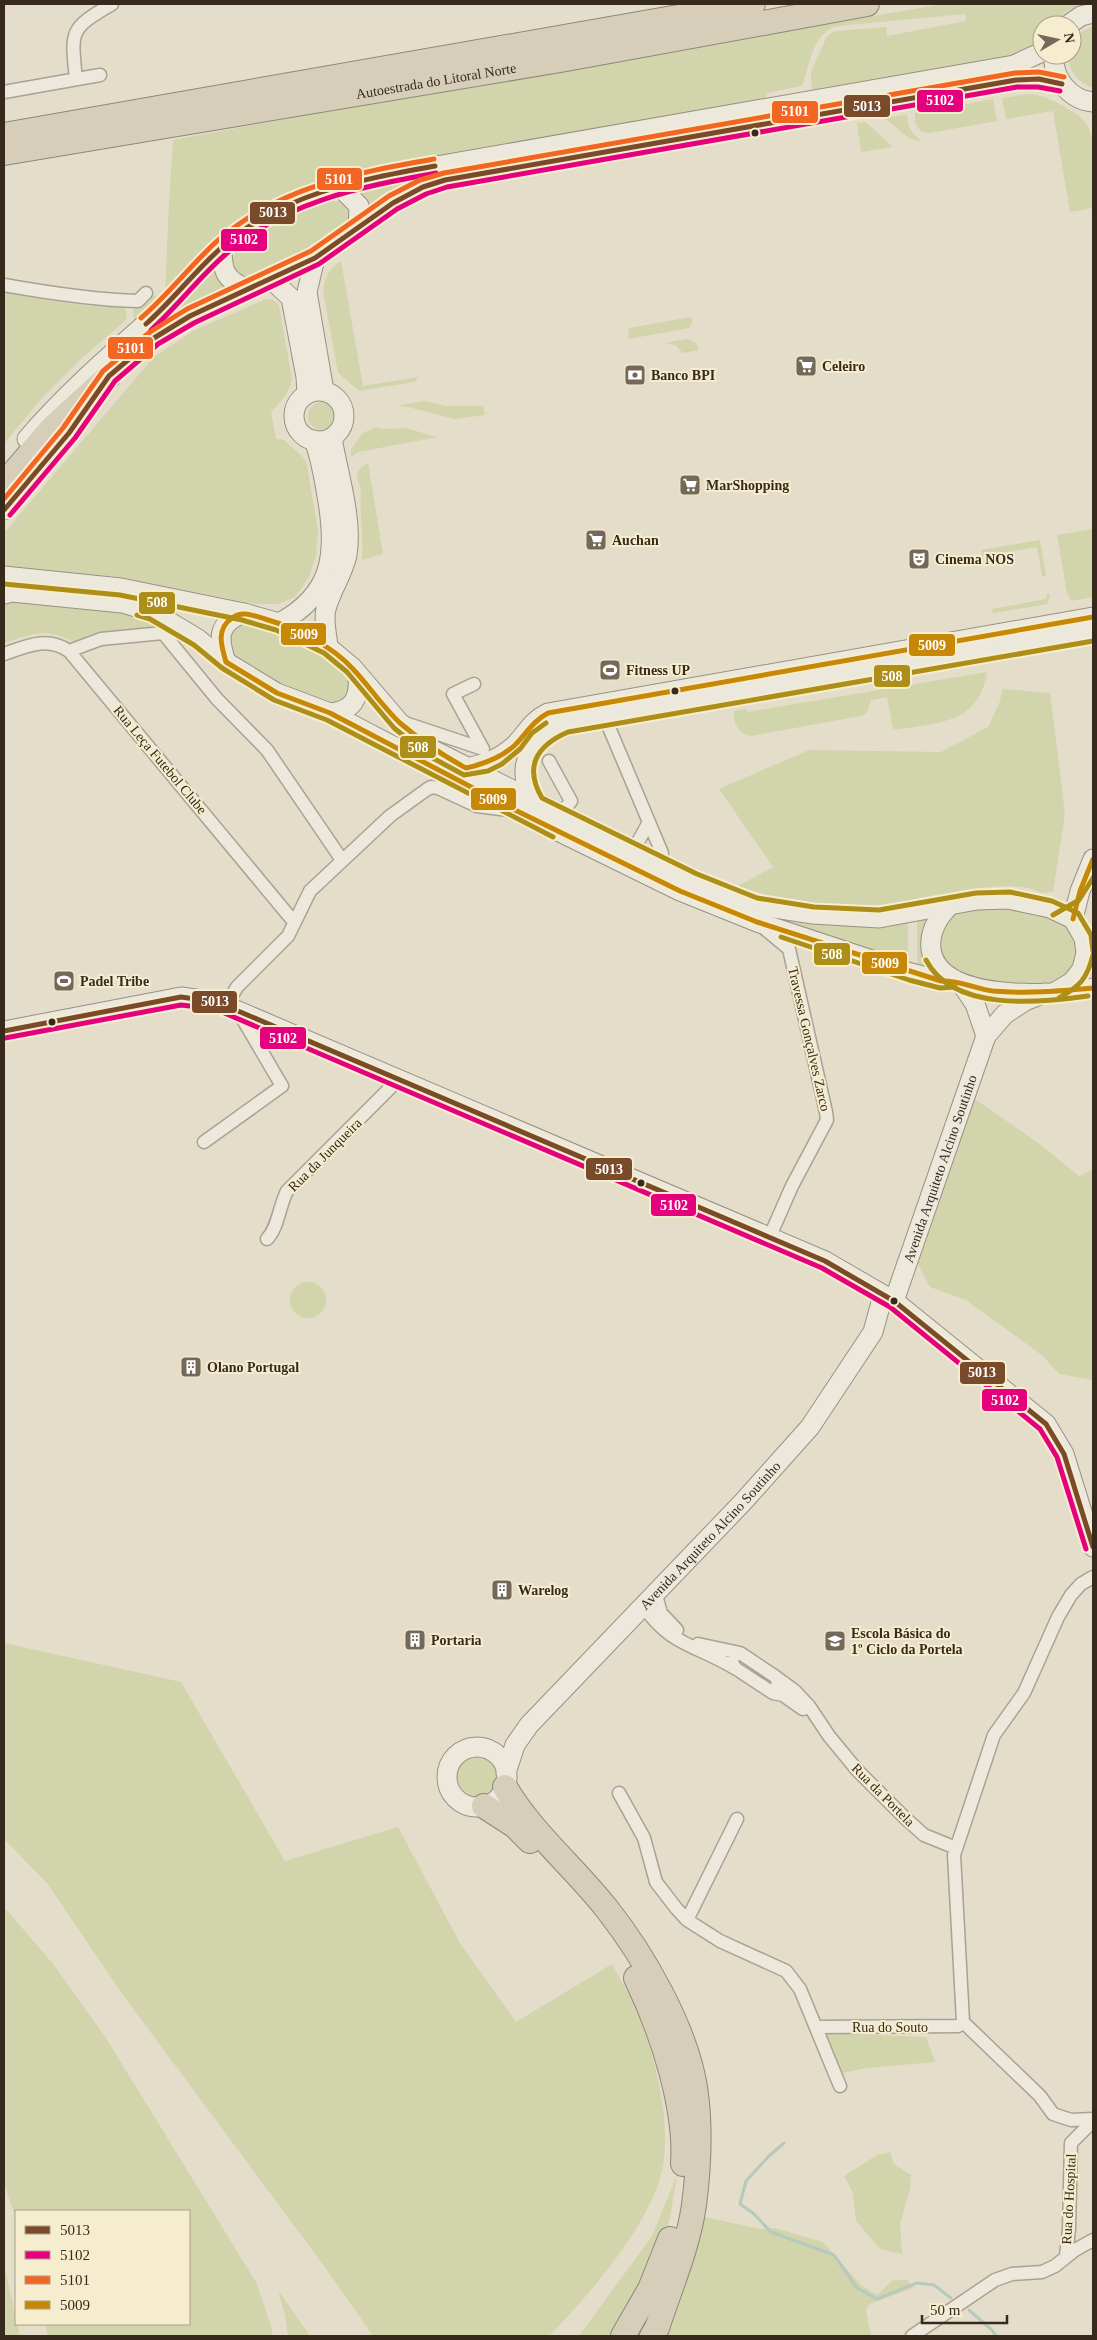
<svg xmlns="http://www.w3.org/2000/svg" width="1097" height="2340" font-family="'Times New Roman',serif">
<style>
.green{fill:#d2d4ac}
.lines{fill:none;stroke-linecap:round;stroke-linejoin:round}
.stream{stroke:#b6c9be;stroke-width:3}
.street-casing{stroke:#a9a294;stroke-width:15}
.secondary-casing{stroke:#989184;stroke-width:21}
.highway-casing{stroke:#8e877a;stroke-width:26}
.street{stroke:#ece8dc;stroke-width:12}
.secondary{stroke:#ece8dc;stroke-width:19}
.highway{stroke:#d7ceba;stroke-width:24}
.bus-1-casing{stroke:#f6edcf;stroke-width:9}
.bus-2-casing{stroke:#f6edcf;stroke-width:9}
.bus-3-casing{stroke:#f6edcf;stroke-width:9}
.bus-4-casing{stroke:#f6edcf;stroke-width:9}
.bus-5-casing{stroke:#f6edcf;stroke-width:9}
.bus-1{stroke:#7a4b2a;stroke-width:5}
.bus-2{stroke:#e5007d;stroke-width:5}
.bus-3{stroke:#f26522;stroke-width:5}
.bus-4{stroke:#c78707;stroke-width:5}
.bus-5{stroke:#ad8e18;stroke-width:5}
.bus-dot{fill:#372a1c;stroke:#f6edcf;stroke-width:2}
.labels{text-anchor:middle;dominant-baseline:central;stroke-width:4;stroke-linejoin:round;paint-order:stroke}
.street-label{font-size:14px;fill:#372a1c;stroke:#f6edcf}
.poi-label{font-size:14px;font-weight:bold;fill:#372a1c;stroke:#f6edcf;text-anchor:start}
.line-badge{stroke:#f6edcf;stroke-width:2}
.badge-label{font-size:14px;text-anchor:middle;font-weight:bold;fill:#fff}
</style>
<rect width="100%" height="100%" fill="#e4ddca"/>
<!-- green -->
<path class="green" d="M943 4H1083L1064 13 1054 25H1042V43L1027 54 812 93 811 72 827 36 835 31 886 27 887 36 966 21 965 14 838 26C812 32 810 65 802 86L766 93 767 101 306 187 134 325 133 308 142 306 150 301 152 296 165 295 169 201 173 140 349 107Z
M1093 27V88C1078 82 1068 72 1069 55H1072C1072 39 1078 31 1093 27Z
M1029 94C1044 94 1076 111 1085 122 1090 129 1092 137 1093 145L1092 208 1070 212 1053 111 1006 119 1002 98Z
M993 99 997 121 929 133 922 132 915 123V113Z
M907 115C908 127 911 134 922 141 905 142 897 123 882 118Z
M865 122 869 125 893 147 861 152 857 123Z
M407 181 408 185 369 211 367 200 357 189Z
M329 200 342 202 348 209V221C336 237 214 313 235 252 258 227 295 207 329 200Z
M341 261 363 386 419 377 414 382 359 391 338 373 323 291C325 277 329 268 341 261Z
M214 268 219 281 227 290 178 312 176 308Z
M4 292C44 300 84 308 125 307L127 319 81 359 41 399 4 444Z
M266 299 273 300 279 305 292 379C291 389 279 406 271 411L276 439 284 440 305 459 307 465 318 531 316 556 309 577 295 597 278 604H256L118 577 12 567 4 564V533L154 357 193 331Z
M691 317 692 323 689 328 628 339 629 328Z
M687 339 696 343 699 350 683 353 675 345 664 343Z
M424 401 447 406H483L485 415 455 419 408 407 397 406Z
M308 416a14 14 0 1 1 28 0a14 14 0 1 1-28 0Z
M375 427 382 429 405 428 438 437 358 452 351 457V449L362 434Z
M368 463 383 554 362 560C364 538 359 515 361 494 361 487 357 481 357 474 358 468 363 466 368 463Z
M1093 529V597L1071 601 1067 593 1057 535Z
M1040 540 1046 576H1042L1037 547 982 556 981 550Z
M1047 594H1050L1048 604 993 613 992 609 1046 599Z
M8 602C56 606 120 603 162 628L103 633 74 642C45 627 33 634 4 643V605Z
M246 622C292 631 314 648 350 676L349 695 335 705C298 700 265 675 233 657L227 637 234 626Z
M987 672C979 725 936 723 893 730L887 697 871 700 867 713 861 716 751 736C738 733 733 724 734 711L746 709 747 712Z
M1003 689 1050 693 1065 814 1053 892 1041 893C1011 873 914 903 876 905 858 905 838 907 819 905 792 903 764 895 738 886L773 867 719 789 809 750 941 752 988 727 999 704Z
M729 903 908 919V965Z
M1019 908C1030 911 1054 915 1062 921 1085 938 1080 971 1056 983 1043 989 968 981 955 974 946 969 938 955 938 946 938 941 937 935 938 931 943 902 997 909 1019 908Z
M932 914 934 974 917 969V917Z
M975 1099 1041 1145 1079 1176 1093 1170V1380L1059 1374 1043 1356 966 1300 930 1287 916 1260Z
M290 1300a18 18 0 1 1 36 0a18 18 0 1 1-36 0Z
M4 1643 181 1682 285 1861 398 1827 461 1945 516 2022 612 1964C621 1982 633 2000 640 2018 656 2062 672 2124 662 2171 648 2228 589 2295 549 2336H373L327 2270 123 1995 47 1883 4 1839Z
M457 1775a21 21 0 1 1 42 0a21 21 0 1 1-42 0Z
M4 1907 53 1964 106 2038 257 2284 272 2329V2336H48L45 2324H189V2211H16V2219L4 2183Z
M825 2033 926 2037 935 2062 866 2068 842 2073Z
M890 2152 894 2164 911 2175 910 2188 900 2224 902 2254 880 2249 856 2221 853 2193 844 2176 877 2155Z
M677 2175 670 2218 655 2266 614 2336H579L652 2236Z
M705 2217 760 2229 775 2228 823 2242 861 2285 877 2295 893 2280H907L913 2288 870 2304 866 2310 871 2336H659L688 2274Z
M4 2265 20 2336H4Z
M278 2290 310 2336H288L285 2315Z"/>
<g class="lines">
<!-- stream -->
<path class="stream" d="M784 2143 769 2156 746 2181 740 2204 753 2213 771 2232 834 2255 857 2288 877 2299 917 2283 934 2285 951 2298
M969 2310 992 2330 996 2336"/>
<!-- street casing -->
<g class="street-casing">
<path id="street" d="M76 79C71 31 69 29 112 4
M4 92 100 75
M4 285C49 293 93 300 138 301L146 293
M69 651 101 639 163 633 217 699 267 750 342 860
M4 654C27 646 47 636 69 651L294 922
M605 718 662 853
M405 723 483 749 453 694 474 684
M549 761 571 801 560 815
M633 851 649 822
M765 929 789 949 826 1112 827 1120 792 1186 770 1236
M226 1006 237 987 288 936 310 891 390 816 426 790 431 787 438 788 477 806 508 810
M204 1142 282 1086 238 1011
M267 1239C278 1228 279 1207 287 1191L398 1080
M1093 1577 1081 1584 1071 1595 1058 1617 1024 1693 994 1735 954 1855 963 2022 1040 2096 1053 2114 1071 2120 1093 2119
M655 1592 661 1613 677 1630
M643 1605C669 1646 700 1646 736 1669
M698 1644 740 1653
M740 1653 776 1677C779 1684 777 1688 773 1693L735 1668 732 1662 734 1656Z
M776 1677 795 1691 809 1706 829 1736 857 1770 904 1817 924 1835 956 1848
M773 1693 783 1695 803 1709
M619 1793 644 1838 656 1882 676 1908 687 1920 720 1941 786 1971 800 1989 840 2086
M687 1920 737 1819
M816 2027 958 2026 963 2022
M1066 2256 1069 2229 1071 2143 1093 2121
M912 2336 995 2280 1012 2274 1042 2272 1055 2266 1075 2250 1093 2240"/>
</g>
<!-- secondary casing -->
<g class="secondary-casing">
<g id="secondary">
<path d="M1068 25 1081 16 1093 13"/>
<path d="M1054 55C1052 78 1070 100 1093 102"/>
<path d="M333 186 344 191 359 206 358 229"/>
<path d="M222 247C222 272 225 280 249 290"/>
<path d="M315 258 307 292 324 391"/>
<path d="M271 279 291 298 306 377 307 394"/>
<circle cx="319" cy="416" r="25"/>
<path d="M27 439C67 392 113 353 159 312 181 293 199 269 220 249 257 214 303 195 351 181L1014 65 1042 52"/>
<path d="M4 510 69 433 109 376 154 338 190 316 315 258 393 203 423 187 445 180 1016 80 1039 79 1062 84"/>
<path d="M4 576 121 588 244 613 279 623 328 647 352 667 399 722 433 750 694 881 755 905 813 914 879 918 977 900 1008 899 1050 908 1073 919 1084 938 1086 953 1082 969 1072 982 1055 992"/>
<path d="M4 594 12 592 122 603 153 612 198 639 226 662 277 693 330 713 515 810 680 891 757 922 911 973 941 981 954 980"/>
<path d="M279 623C334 594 337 552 327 496 324 477 321 459 314 440"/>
<path d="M328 647C327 634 323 621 326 609 331 590 343 574 347 555 353 520 338 473 332 438"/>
<path d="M226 662C218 638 217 623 244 613"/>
<path d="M330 713C353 711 360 698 358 676"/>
<path d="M466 768C485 764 500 759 515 745 528 732 530 722 548 713L1093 617"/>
<path d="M537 804C534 798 529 792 527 786 518 756 540 734 566 725L1093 633"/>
<path d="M950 905C938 917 929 931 931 949 938 1003 1054 996 1093 988"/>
<path d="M1073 919 1080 891 1093 859"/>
<path d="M961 983 975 1004 986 1036"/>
<path d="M4 1031 181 997 217 1002 825 1261 894 1301 1046 1424 1064 1454 1093 1547"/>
<path id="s1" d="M894 1301 986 1036 1005 1014 1025 1001 1045 993"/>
<circle cx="477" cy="1777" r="30"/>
<path id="s2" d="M506 1773 515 1745 529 1725 742 1503 810 1427 873 1332 883 1295"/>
</g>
</g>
<!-- highway casing -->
<g class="highway-casing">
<g id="highway">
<path d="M4 135 753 4"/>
<path id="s3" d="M4 153 566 59 867 4"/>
<path d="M4 484 52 428 109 376"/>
<path d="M505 1787C530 1831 575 1868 607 1909 644 1956 685 2027 695 2087 701 2126 699 2166 694 2205 688 2247 670 2288 657 2328L652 2336"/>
<path d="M484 1806 515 1826 530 1841"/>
<path d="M636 1978C661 2029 687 2107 683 2164"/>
<path d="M623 2336 650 2289 670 2239"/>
</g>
</g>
<!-- street -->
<use href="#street" class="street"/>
<!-- secondary -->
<use href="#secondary" class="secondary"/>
<!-- highway -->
<use href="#highway" class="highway"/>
<!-- bus-1 casing -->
<g class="bus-1-casing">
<path id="bus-1" d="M146 324C173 300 194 272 221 248 281 194 358 180 435 166
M4 510 69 433 109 376 154 338 190 316 315 258 393 203 423 187 445 180 1016 80 1039 79 1062 84
M4 1031 181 997 217 1002 825 1261 894 1301 1046 1424 1064 1454 1093 1547"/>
</g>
<!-- bus-2 casing -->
<g class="bus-2-casing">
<path id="bus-2" d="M151 330C178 306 199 277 226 254 285 201 361 187 436 173
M10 515 75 438 115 381 158 344 194 323 319 264 397 209 426 194 447 187 1017 87H1038L1060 91
M5 1038 181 1005 215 1009 822 1268 890 1307 1040 1429 1057 1457 1086 1549"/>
</g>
<!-- bus-3 casing -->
<g class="bus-3-casing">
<path id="bus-3" d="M141 318C168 295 190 266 216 242 278 187 355 173 434 159
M4 499 63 428 103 371 150 332 187 309 311 251 389 196 420 180 444 173 1015 73 1039 72 1064 77"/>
</g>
<!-- bus-4 casing -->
<g class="bus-4-casing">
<path id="bus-4" d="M466 768C442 755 421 741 400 723 383 707 369 686 353 669 331 645 296 628 265 619 254 616 243 610 232 618 216 629 221 645 226 662L277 693 330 713 515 810 680 891 757 922 941 981C960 980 975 989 993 991 1027 994 1060 991 1093 988
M466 768C484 764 501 758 515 745 526 734 533 721 548 713L1093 617
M1073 919 1080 891 1093 859"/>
</g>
<!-- bus-5 casing -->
<g class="bus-5-casing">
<path id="bus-5" d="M4 584 120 595 242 620 276 630 324 653 347 672 394 728 429 756 464 775 488 771 502 764 520 749 532 733 546 723
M137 615 150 619 194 645 222 668 274 700 327 720 553 837
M1093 641 568 732C536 746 524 767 542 798L697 874 757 898 814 907 879 910 976 893 1010 892 1052 901 1078 913 1091 935 1093 951
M1053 915 1079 900 1093 878
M781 937 909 980 940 988 955 987
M926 960C953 1012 1039 1003 1088 996
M1059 998C1080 986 1087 979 1093 955"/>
</g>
<!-- bus-1 -->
<use href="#bus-1" class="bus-1"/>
<!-- bus-2 -->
<use href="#bus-2" class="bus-2"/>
<!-- bus-3 -->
<use href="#bus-3" class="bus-3"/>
<!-- bus-4 -->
<use href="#bus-4" class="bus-4"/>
<!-- bus-5 -->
<use href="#bus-5" class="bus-5"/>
</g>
<!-- icons -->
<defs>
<g id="supermarket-square" transform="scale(1.125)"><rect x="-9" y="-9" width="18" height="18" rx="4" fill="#746959" stroke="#f6edcf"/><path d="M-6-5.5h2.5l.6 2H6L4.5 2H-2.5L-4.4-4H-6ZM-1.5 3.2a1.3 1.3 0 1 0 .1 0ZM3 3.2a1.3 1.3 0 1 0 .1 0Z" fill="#fff"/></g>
<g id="bank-square" transform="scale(1.125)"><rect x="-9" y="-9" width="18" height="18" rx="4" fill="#746959" stroke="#f6edcf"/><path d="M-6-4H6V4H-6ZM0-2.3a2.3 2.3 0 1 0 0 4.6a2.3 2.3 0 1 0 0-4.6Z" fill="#fff"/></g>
<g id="theatre-square" transform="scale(1.125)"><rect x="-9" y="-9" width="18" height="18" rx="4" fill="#746959" stroke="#f6edcf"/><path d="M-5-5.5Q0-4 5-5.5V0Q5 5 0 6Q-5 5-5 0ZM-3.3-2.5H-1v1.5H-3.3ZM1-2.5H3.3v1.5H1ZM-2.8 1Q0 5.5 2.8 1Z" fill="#fff"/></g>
<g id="stadium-square" transform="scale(1.125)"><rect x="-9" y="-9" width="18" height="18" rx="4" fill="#746959" stroke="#f6edcf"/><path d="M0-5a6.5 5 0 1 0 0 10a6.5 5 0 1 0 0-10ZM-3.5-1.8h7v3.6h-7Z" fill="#fff"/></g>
<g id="building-square" transform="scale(1.125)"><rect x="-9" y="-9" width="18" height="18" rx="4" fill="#746959" stroke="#f6edcf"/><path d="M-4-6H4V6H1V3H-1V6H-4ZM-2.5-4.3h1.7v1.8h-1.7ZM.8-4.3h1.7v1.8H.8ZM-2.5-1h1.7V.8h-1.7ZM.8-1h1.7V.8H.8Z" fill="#fff"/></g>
<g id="school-square" transform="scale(1.125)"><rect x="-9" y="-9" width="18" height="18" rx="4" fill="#746959" stroke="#f6edcf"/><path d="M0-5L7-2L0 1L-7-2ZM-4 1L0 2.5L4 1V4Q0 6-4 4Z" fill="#fff"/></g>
</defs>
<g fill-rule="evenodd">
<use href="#supermarket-square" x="806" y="366"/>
<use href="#bank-square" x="635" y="375"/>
<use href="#supermarket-square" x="690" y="485"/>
<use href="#supermarket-square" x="596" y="540"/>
<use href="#theatre-square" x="919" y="559"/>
<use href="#stadium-square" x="610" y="670"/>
<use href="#stadium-square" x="64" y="981"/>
<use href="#building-square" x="191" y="1367"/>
<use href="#building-square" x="502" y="1590"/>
<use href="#building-square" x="415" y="1640"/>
<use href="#school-square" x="835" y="1641"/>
</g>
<!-- markers -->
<g class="bus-dot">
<circle cx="755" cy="133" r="4.5"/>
<circle cx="675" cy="691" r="4.5"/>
<circle cx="52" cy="1022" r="4.5"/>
<circle cx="641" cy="1183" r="4.5"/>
<circle cx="894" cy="1301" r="4.5"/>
</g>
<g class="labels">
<!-- street labels -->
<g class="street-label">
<text stroke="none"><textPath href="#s3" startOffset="438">Autoestrada do Litoral Norte</textPath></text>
<text transform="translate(160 760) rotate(50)">Rua Leça Futebol Clube</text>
<text transform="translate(809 1039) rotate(77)">Travessa Gonçalves Zarco</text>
<text transform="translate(325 1155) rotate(-45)">Rua da Junqueira</text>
<text stroke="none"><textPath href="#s1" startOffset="140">Avenida Arquiteto Alcino Soutinho</textPath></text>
<text stroke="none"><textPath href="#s2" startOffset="316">Avenida Arquiteto Alcino Soutinho</textPath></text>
<text transform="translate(883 1795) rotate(45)">Rua da Portela</text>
<text x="890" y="2027">Rua do Souto</text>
<text transform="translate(1069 2199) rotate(-87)">Rua do Hospital</text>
</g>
<!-- poi labels -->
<g class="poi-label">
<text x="822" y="366">Celeiro</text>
<text x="651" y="375">Banco BPI</text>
<text x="706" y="485">MarShopping</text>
<text x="612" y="540">Auchan</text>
<text x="935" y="559">Cinema NOS</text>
<text x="626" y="670">Fitness UP</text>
<text x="80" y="981">Padel Tribe</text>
<text x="207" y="1367">Olano Portugal</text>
<text x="518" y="1590">Warelog</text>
<text x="851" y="1633">Escola Básica do<tspan x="851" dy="16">1º Ciclo da Portela</tspan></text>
<text x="431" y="1640">Portaria</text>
</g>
</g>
<g class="line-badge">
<rect x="916" y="89" width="48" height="24" rx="5" fill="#e5007d"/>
<rect x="843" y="94" width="48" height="24" rx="5" fill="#7a4b2a"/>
<rect x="771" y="100" width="48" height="24" rx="5" fill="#f26522"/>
<rect x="316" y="167" width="47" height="24" rx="5" fill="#f26522"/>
<rect x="249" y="201" width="47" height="24" rx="5" fill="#7a4b2a"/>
<rect x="220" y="228" width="48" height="24" rx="5" fill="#e5007d"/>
<rect x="107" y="336" width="47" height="24" rx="5" fill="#f26522"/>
<rect x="138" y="591" width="38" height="24" rx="5" fill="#ad8e18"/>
<rect x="280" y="622" width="47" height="24" rx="5" fill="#c78707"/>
<rect x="908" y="633" width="48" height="24" rx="5" fill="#c78707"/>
<rect x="873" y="664" width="38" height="24" rx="5" fill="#ad8e18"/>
<rect x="399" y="735" width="38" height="24" rx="5" fill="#ad8e18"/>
<rect x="470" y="787" width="47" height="24" rx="5" fill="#c78707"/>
<rect x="813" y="942" width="38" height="24" rx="5" fill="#ad8e18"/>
<rect x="861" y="951" width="47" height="24" rx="5" fill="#c78707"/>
<rect x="191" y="990" width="47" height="24" rx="5" fill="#7a4b2a"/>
<rect x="259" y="1026" width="48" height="24" rx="5" fill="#e5007d"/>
<rect x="585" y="1157" width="48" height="24" rx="5" fill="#7a4b2a"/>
<rect x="650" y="1193" width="47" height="24" rx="5" fill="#e5007d"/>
<rect x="959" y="1361" width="47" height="24" rx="5" fill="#7a4b2a"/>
<rect x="981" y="1388" width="47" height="24" rx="5" fill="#e5007d"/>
</g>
<g class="badge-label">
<text x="940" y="105">5102</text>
<text x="867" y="111">5013</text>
<text x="795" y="116">5101</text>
<text x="339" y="184">5101</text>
<text x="273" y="217">5013</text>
<text x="244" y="244">5102</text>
<text x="131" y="353">5101</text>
<text x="157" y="607">508</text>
<text x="304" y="639">5009</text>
<text x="932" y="650">5009</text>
<text x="892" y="681">508</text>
<text x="418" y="752">508</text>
<text x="493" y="804">5009</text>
<text x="832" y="959">508</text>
<text x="885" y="968">5009</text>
<text x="215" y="1006">5013</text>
<text x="283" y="1043">5102</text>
<text x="609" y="1174">5013</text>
<text x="674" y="1210">5102</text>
<text x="982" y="1377">5013</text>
<text x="1005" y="1405">5102</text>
</g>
<!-- border -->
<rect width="1097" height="2340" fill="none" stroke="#372a1c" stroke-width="10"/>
<!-- legend -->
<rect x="15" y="2210" width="175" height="115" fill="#f6edcf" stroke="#aa9f87"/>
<rect x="25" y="2226" width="25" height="8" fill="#7a4b2a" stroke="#aa9f87"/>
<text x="60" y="2235" font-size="15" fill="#372a1c">5013</text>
<rect x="25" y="2251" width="25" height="8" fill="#e5007d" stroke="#aa9f87"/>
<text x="60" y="2260" font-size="15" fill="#372a1c">5102</text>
<rect x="25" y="2276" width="25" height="8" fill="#f26522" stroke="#aa9f87"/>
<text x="60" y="2285" font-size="15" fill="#372a1c">5101</text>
<rect x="25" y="2301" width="25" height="8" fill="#c78707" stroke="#aa9f87"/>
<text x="60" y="2310" font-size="15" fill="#372a1c">5009</text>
<!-- north arrow -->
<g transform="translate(1057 40) rotate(81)"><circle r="24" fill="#f6edcf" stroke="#aa9f87"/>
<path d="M0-4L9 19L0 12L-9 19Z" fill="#746959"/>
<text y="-8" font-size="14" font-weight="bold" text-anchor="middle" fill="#372a1c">N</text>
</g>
<!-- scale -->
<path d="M922 2315v8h85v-8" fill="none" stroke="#372a1c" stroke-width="2.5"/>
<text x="930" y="2315" font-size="15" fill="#372a1c" stroke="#f6edcf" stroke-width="4" paint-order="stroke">50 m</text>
</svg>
